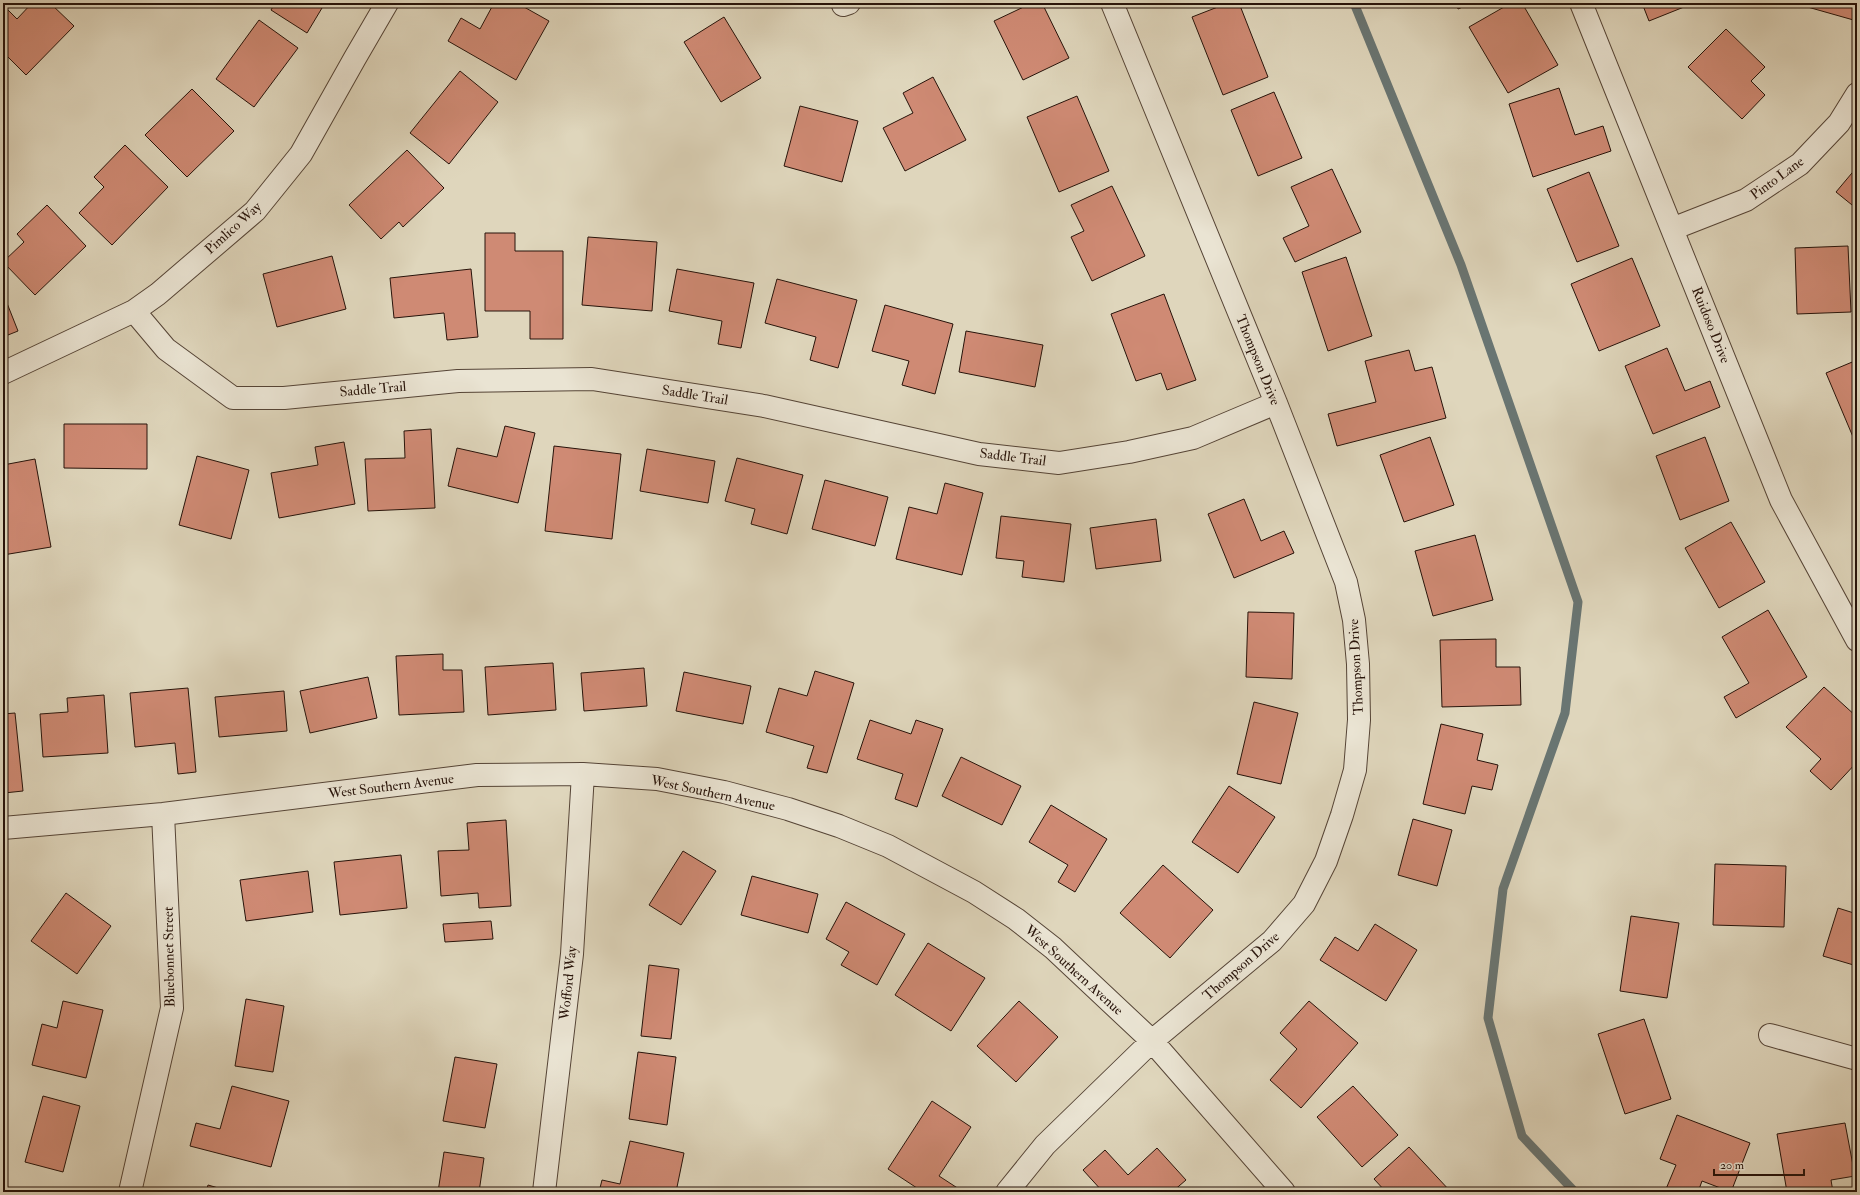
<svg xmlns="http://www.w3.org/2000/svg" width="1860" height="1195" font-family="'IM FELL Double Pica',serif">
<style>
.lines{fill:none;stroke-linecap:round;stroke-linejoin:round}
.stream{stroke:#697572;stroke-width:9}
.building{fill:#cf8a74;stroke:#27130a}
.street-casing{stroke:#554436;stroke-width:24}
.street{stroke:#eae4d3;stroke-width:22}
.labels{text-anchor:middle;dominant-baseline:central;stroke-width:3;stroke-linejoin:round;paint-order:stroke}
.street-label{font-size:14px;fill:#27130a;stroke:#eae4d3}
</style>
<rect width="100%" height="100%" fill="#dfd6bc"/>
<filter id="stains"><feTurbulence type="fractalNoise" baseFrequency=".005" numOctaves="4"/><feColorMatrix values="0 0 0 0 .2 0 0 0 0 .09 0 0 0 0 .02 0 0 0 .5 -.17"/></filter>
<radialGradient id="worn" r=".72"><stop offset=".6" stop-color="#630" stop-opacity="0"/><stop offset="1" stop-color="#630" stop-opacity=".3"/></radialGradient>
<g class="lines">
<!-- stream -->
<path class="stream" d="M1354 3 1461 265 1578 602 1565 713 1503 889 1488 1018 1522 1136 1575 1192"/>
</g>
<!-- building -->
<path class="building" d="M32 3H50L74 26 26 75 3 52V5L17 19Z
M275 3H325L307 33 271 10Z
M494 3H517L549 21 516 80 448 41 461 18 480 29Z
M1032 3H1042L1069 58 1023 80 994 21Z
M1228 3H1239L1268 77 1223 95 1192 17Z
M1456 3H1472L1458 9Z
M1511 3H1522L1558 65 1508 93 1469 27Z
M1642 3H1694L1649 21Z
M1797 3H1857V21L1797 4Z
M724 17 761 78 721 102 684 42Z
M259 20 298 48 254 107 216 79Z
M1726 29 1765 67 1751 81 1765 95 1742 119 1688 67Z
M460 71 498 102 449 164 410 133Z
M933 77 966 140 905 171 883 128 913 113 903 93Z
M1559 88 1575 135 1603 126 1611 151 1533 177 1509 104Z
M192 89 234 131 187 177 145 135Z
M1274 92 1302 158 1258 176 1231 110Z
M1077 96 1109 171 1059 192 1027 117Z
M800 106 858 121 842 182 784 166Z
M125 145 168 187 112 245 79 213 104 187 94 177Z
M407 150 444 188 403 227 399 222 381 239 349 205Z
M1857 167V209L1836 192Z
M1332 169 1361 232 1295 262 1283 238 1309 226 1291 187Z
M1589 172 1619 246 1577 262 1547 189Z
M1112 186 1145 256 1092 281 1071 237 1084 231 1071 205Z
M47 205 86 246 35 295 3 262 24 242 17 234Z
M485 233H515V251H563V339H530V311H485Z
M588 237 657 242 652 311 582 305Z
M1848 246 1851 312 1797 314 1795 248Z
M332 256 346 309 277 327 263 274Z
M1346 257 1372 336 1328 351 1302 272Z
M1632 258 1660 326 1599 351 1571 284Z
M471 269 478 337 447 340 444 313 394 318 390 278Z
M677 269 754 283 741 348 718 344 722 321 669 311Z
M777 279 857 300 838 368 810 360 816 337 765 323Z
M3 293 18 331 3 337Z
M1164 294 1196 380 1167 390 1161 373 1136 381 1111 314Z
M885 305 953 324 935 394 902 385 909 361 872 351Z
M966 331 1043 345 1035 387 959 372Z
M1667 348 1685 391 1710 381 1720 407 1653 434 1625 366Z
M1409 350 1415 371 1432 367 1446 418 1337 446 1328 414 1376 402 1365 361Z
M1857 360V444H1856L1826 373Z
M64 424H147V469L64 468Z
M505 426 535 433 518 503 448 486 457 448 497 457Z
M431 429 435 508 368 511 365 459 405 458 404 431Z
M1430 437 1454 505 1404 522 1380 455Z
M1705 437 1729 501 1680 520 1656 456Z
M344 442 355 504 279 518 271 473 318 465 315 447Z
M554 446 621 454 612 539 545 531Z
M647 449 715 461 708 503 640 491Z
M197 456 249 470 231 539 179 525Z
M737 458 803 475 787 534 751 524 755 509 725 501Z
M35 459 51 547 3 555V465Z
M825 480 888 497 875 546 812 529Z
M945 483 983 493 962 575 896 559 909 507 937 514Z
M1244 499 1261 541 1284 531 1294 553 1234 578 1208 514Z
M1001 516 1071 524 1064 582 1022 577 1024 561 996 558Z
M1156 519 1161 561 1096 569 1090 528Z
M1731 522 1765 582 1719 608 1685 548Z
M1475 535 1493 600 1433 616 1415 551Z
M1768 610 1807 677 1736 718 1724 697 1749 683 1722 637Z
M1248 612 1294 613 1292 679 1246 677Z
M1496 639V667H1520L1521 705 1442 707 1440 640Z
M443 654V670H462L464 712 399 715 396 656Z
M553 663 556 710 488 715 485 667Z
M644 668 647 706 584 711 581 673Z
M815 671 854 683 827 773 807 768 814 746 766 732 779 688 807 696Z
M684 672 751 686 743 724 676 711Z
M368 677 377 718 310 733 300 691Z
M1824 687 1857 717V762L1831 790 1810 771 1821 759 1786 727Z
M188 688 196 772 178 774 175 743 135 747 130 693Z
M284 691 287 731 219 737 215 697Z
M104 695 108 753 43 757 40 714 68 712 67 698Z
M1254 702 1298 713 1281 784 1237 774Z
M15 713 23 791 4 793 3 714Z
M870 720 911 734 916 720 943 729 917 807 895 799 903 774 857 759Z
M1441 724 1483 734 1477 760 1498 765 1492 790 1472 786 1465 814 1423 804Z
M961 757 1021 786 1002 825 942 796Z
M1229 786 1275 817 1238 873 1192 842Z
M1051 805 1107 839 1075 892 1058 882 1068 865 1029 842Z
M1413 819 1452 830 1437 886 1398 875Z
M506 820 511 906 479 908 478 893 441 896 438 851 469 850 467 823Z
M683 851 716 871 681 925 649 905Z
M401 855 407 908 340 915 334 862Z
M1715 864 1786 866 1784 927 1713 925Z
M1163 865 1213 910 1170 958 1120 913Z
M308 871 313 912 246 921 240 880Z
M752 876 818 894 808 933 741 915Z
M66 893 111 926 77 974 31 941Z
M846 902 905 934 877 985 841 965 849 952 826 939Z
M1838 908 1857 914V966L1823 956Z
M1631 916 1679 923 1667 998 1620 991Z
M491 921 493 939 445 942 443 924Z
M1375 924 1417 950 1386 1001 1320 960 1335 937 1358 951Z
M928 943 985 978 951 1031 895 995Z
M649 965 679 969 671 1039 641 1036Z
M246 999 284 1006 273 1072 235 1066Z
M63 1001 103 1010 86 1078 32 1065 42 1024 57 1028Z
M1019 1001 1058 1037 1016 1082 977 1046Z
M1309 1001 1358 1043 1301 1108 1270 1080 1297 1049 1280 1033Z
M1644 1019 1671 1099 1625 1114 1598 1034Z
M638 1052 676 1057 667 1125 629 1119Z
M455 1057 497 1064 485 1128 443 1121Z
M232 1086 289 1101 271 1167 190 1146 196 1123 220 1129Z
M1353 1086 1398 1135 1362 1167 1317 1117Z
M43 1096 80 1106 63 1172 25 1162Z
M932 1101 971 1127 939 1176 959 1189 957 1192H923L888 1169Z
M1677 1115 1750 1143 1731 1192 1702 1181 1698 1192H1674L1666 1189 1676 1165 1660 1159Z
M1845 1123 1855 1176 1831 1180 1833 1192H1787L1777 1134Z
M630 1141 684 1153 676 1192H599L602 1180 620 1184Z
M1409 1147 1451 1192H1386L1374 1179Z
M1157 1148 1186 1180 1172 1192H1103L1083 1170 1105 1150 1128 1175Z
M444 1152 484 1158 479 1192H438Z
M208 1185 232 1192H206Z"/>
<g class="lines">
<!-- street casing -->
<g class="street-casing">
<path id="street" d="M1581 3 1781 500 1857 640
M843 5 849 3
M1672 229 1746 200 1800 164 1839 123 1857 94
M134 311 166 349 233 398H284L458 381 592 379 764 406 979 454 1059 463 1129 452 1193 438 1276 403
M3 373 134 311 158 294 255 211 301 154 355 58 387 3
M3 828 163 814 477 775 583 774 657 779 724 792 788 809 839 826 888 846 974 892 1016 919 1053 948 1152 1041 1284 1192
M1770 1035 1857 1059
M130 1192 172 1008 163 814
M544 1192 572 954 583 774
M1007 1192 1045 1145 1152 1041 1272 941 1304 904 1326 861 1342 815 1355 770 1359 720 1358 664 1354 620 1346 582 1276 403 1112 3"/>
</g>
<!-- street -->
<use href="#street" class="street"/>
</g>
<g class="labels">
<!-- street labels -->
<g class="street-label">
<text transform="translate(1777 178) rotate(-36)">Pinto Lane</text>
<text transform="translate(233 228) rotate(-42)">Pimlico Way</text>
<text transform="translate(1711 325) rotate(68)">Ruidoso Drive</text>
<text transform="translate(1258 360) rotate(68)">Thompson Drive</text>
<text transform="translate(373 389) rotate(-5)">Saddle Trail</text>
<text transform="translate(695 395) rotate(9)">Saddle Trail</text>
<text transform="translate(1013 457) rotate(7)">Saddle Trail</text>
<text transform="translate(1356 667) rotate(-93)">Thompson Drive</text>
<text transform="translate(391 786) rotate(-7)">West Southern Avenue</text>
<text transform="translate(713 793) rotate(12)">West Southern Avenue</text>
<text transform="translate(169 957) rotate(-91)">Bluebonnet Street</text>
<text transform="translate(1241 966) rotate(-41)">Thompson Drive</text>
<text transform="translate(1074 970) rotate(42)">West Southern Avenue</text>
<text transform="translate(568 983) rotate(-84)">Wofford Way</text>
</g>
</g>
<!-- margin -->
<rect width="1860" height="1195" fill="none" stroke="#dfd6bc" stroke-width="16"/>
<rect x="4" y="4" width="1852" height="1187" fill="none" stroke="#27130a" stroke-width="2"/>
<rect x="8" y="8" width="1844" height="1179" fill="none" stroke="#27130a"/>
<!-- scale -->
<path d="M1714 1169v6h90v-6" fill="none" stroke="#27130a" stroke-width="2"/>
<text x="1720" y="1169" font-size="12" fill="#27130a" stroke="#eae4d3" stroke-width="3" paint-order="stroke">20 m</text>
<rect width="100%" height="100%" filter="url(#stains)"/>
<rect width="100%" height="100%" fill="url(#worn)"/>
</svg>
